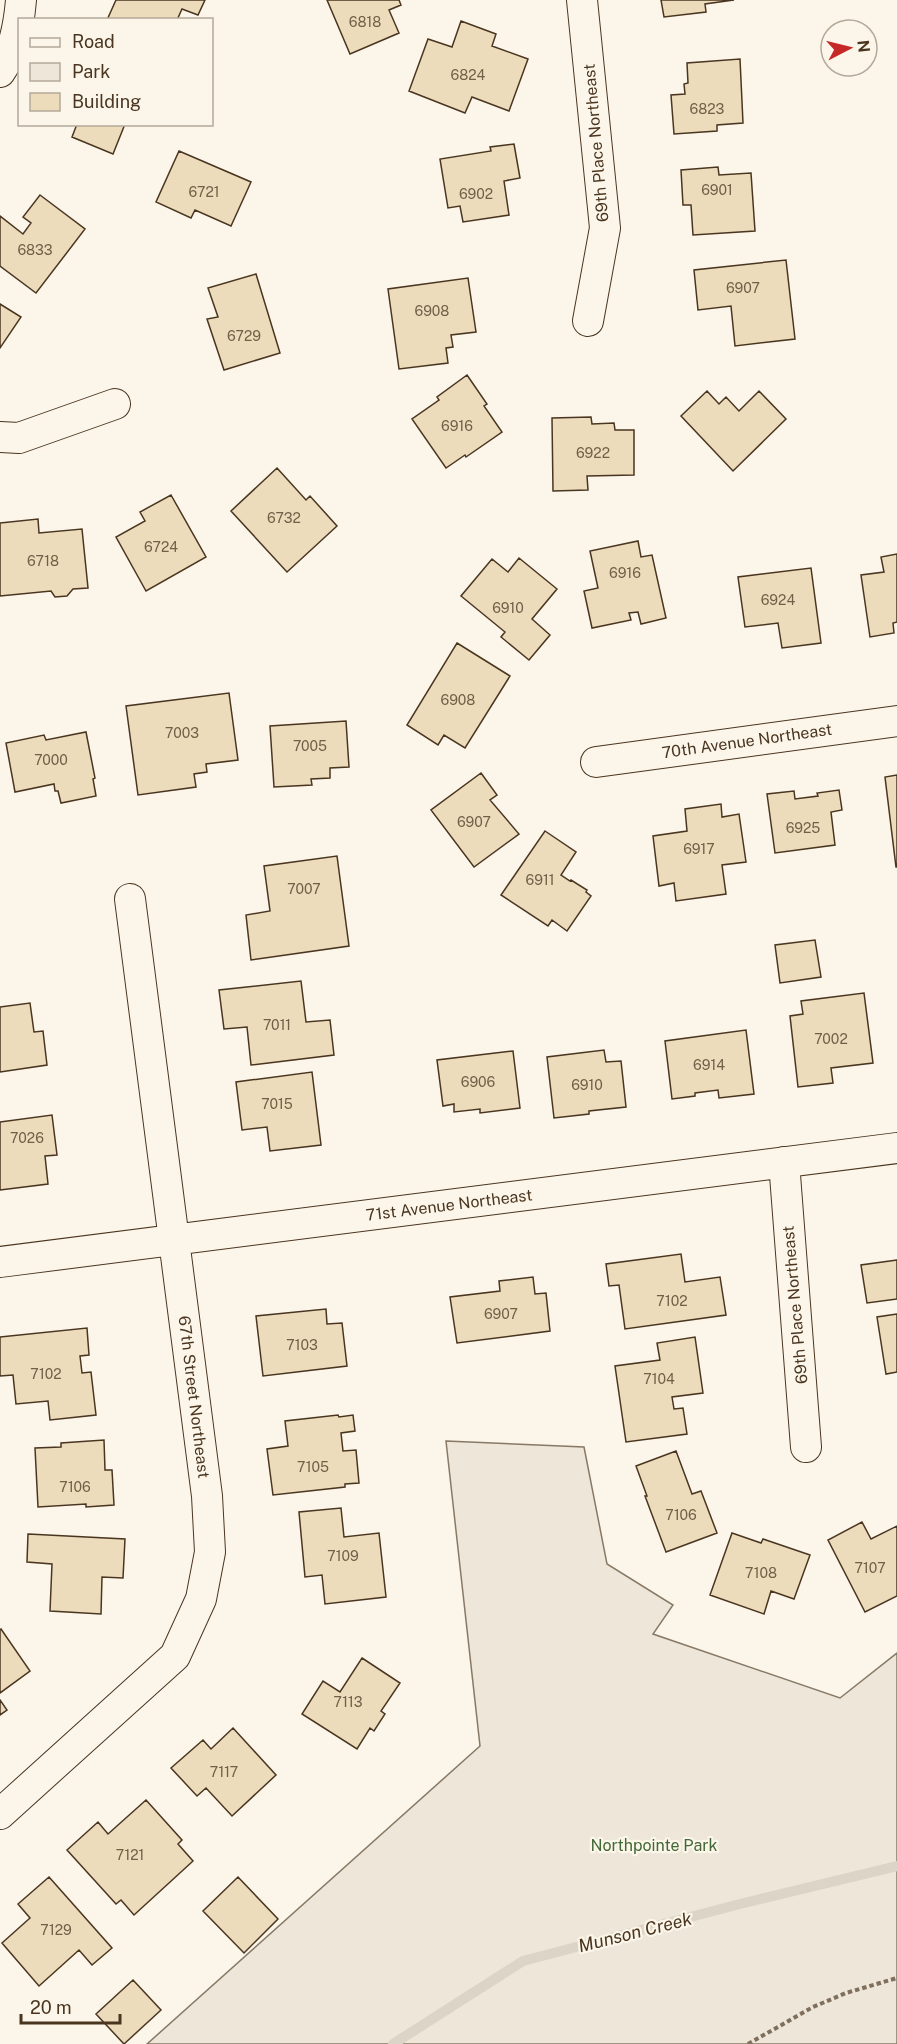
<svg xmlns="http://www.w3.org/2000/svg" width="897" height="2044" font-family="'Public Sans',sans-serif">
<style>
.green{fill:#ede6d9;stroke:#887966;stroke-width:1.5}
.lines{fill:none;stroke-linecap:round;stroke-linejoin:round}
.stream{stroke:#dcd4c6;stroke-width:10}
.building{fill:#ecdcbc;stroke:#4a3520;stroke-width:1.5}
.minor-casing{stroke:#4a3520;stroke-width:32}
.path{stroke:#7f6f5c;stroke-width:4;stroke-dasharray:4.5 3;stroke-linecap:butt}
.minor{stroke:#fbf6e9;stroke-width:30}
.labels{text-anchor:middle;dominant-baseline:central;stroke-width:4.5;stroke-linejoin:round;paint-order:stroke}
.number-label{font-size:14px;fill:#725f47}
.street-label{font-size:16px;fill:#4a3520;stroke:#fbf6e9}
.park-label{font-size:16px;fill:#436837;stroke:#fbf6e9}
.water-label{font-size:18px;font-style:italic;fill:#4a3520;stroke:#fbf6e9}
</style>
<rect width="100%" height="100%" fill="#fbf6e9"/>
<!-- green -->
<path class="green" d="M446 1441 584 1447 607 1564 673 1605 653 1634 840 1698 897 1653V2044H147L480 1746Z"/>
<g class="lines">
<!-- stream -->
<path class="stream" d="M393 2044 523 1961 736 1905 897 1866"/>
</g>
<!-- building -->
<path class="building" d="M116 0H205L198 15 182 9 177 20H107Z
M327 0H399L401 5 389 10 399 33 350 54Z
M661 0H734L705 4 706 12 664 17Z
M461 21 496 34 492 46 528 59 509 111 472 97 465 113 409 91 428 39 452 47Z
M740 59 743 123 717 125V131L674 134 671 95 685 94 684 84 688 83 687 63Z
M77 124H125L113 154 72 137Z
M514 144 520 178 504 181 509 215 463 222 460 206 448 208 440 159 491 151 490 147Z
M179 151 251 182 231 226 195 210 191 218 156 202Z
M718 167 719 175 751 173 755 231 693 235 691 205H683L681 170Z
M40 195 85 229 36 293 0 266V216L23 234 31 223 23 217Z
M786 260 795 339 735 346 731 306 698 310 694 270Z
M256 274 280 353 224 370 207 319 218 317 208 288Z
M468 278 476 332 451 335 453 347 446 348 448 363 399 369 388 289Z
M0 304 21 317 0 348Z
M467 375 487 404 484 406 502 432 466 457 465 455 446 468 412 419 439 400 437 397Z
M707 391 719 404 726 397 739 411 759 391 786 419 733 471 681 416Z
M591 417 592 424 614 423 615 430H634V475L587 476 588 490 553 491 552 418Z
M277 468 306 500 310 496 337 526 287 572 231 511Z
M171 495 206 557 146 591 116 537 145 521 140 512Z
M38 519 39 533 82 529 88 588 73 589 67 596 55 597 51 591 0 596V523Z
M638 541 641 557 652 555 666 618 641 624 638 612 629 613 631 620 592 628 584 591 598 588 590 551Z
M897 554V622L893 623 894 633 870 637 861 575 884 572 881 557Z
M519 558 557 589 532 619 550 635 529 660 501 637 505 632 461 596 492 559 508 572Z
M811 568 821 643 782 648 778 623 745 627 738 577Z
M457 643 510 676 465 748 444 735 438 745 407 725Z
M229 693 238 760 206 764 207 772 194 774 196 787 138 795 126 706Z
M346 721 349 767 330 768V778L311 779 312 785 274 787 270 726Z
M86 732 95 778 93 779 96 796 61 803 58 791H55L54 784 15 792 6 743 44 735 46 740Z
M481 773 497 795 490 800 519 834 474 867 431 810Z
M897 775V867H896L885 777Z
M839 790 842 810 831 812 835 845 775 853 767 794 794 791 795 799 818 796 817 793Z
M721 804 722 817 739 814 746 862 722 865 726 894 676 901 674 883 659 886 653 836 687 831 685 809Z
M545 831 576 852 561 875 570 881 571 880 587 890 586 892 591 896 567 931 552 920 548 926 501 895Z
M337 856 349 946 251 960 246 915 270 911 264 866Z
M815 940 821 977 780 983 775 945Z
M301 981 306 1022 330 1020 334 1055 251 1065 247 1027 224 1029 219 990Z
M864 993 873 1063 831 1068 833 1083 798 1087 790 1016 803 1014 801 1001Z
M30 1003 34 1032 43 1031 47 1065 0 1072V1007Z
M746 1030 754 1094 719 1098 718 1090 695 1093V1096L672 1099 665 1041Z
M604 1050 606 1062 621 1061 626 1107 589 1111V1114L554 1118 547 1057Z
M513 1051 520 1108 480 1113V1109L454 1112V1104L443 1106 437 1060Z
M312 1072 321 1145 270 1151 267 1127 242 1130 236 1082Z
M52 1115 57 1155 45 1156 48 1184 0 1190V1122Z
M681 1254 685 1282 720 1277 726 1315 625 1329 619 1285 609 1286 606 1264Z
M897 1260V1299L867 1303 861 1265Z
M533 1277 535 1294 546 1293 550 1331 457 1343 450 1297 500 1291 499 1281Z
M326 1309 327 1324 342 1323 347 1366 263 1376 256 1316Z
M897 1314V1372L886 1374 877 1317Z
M87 1328 89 1355 80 1356 82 1373 91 1372 96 1415 50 1420 48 1401 16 1404 13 1375 0 1376V1337Z
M695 1337 703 1393 672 1397 674 1409 683 1408 687 1434 626 1442 615 1366 660 1360 657 1343Z
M338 1415 339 1417 353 1415 355 1431 341 1433 343 1451 356 1450 359 1483 345 1484V1487L273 1495 267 1449 288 1446 285 1421Z
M104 1440 105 1470H112L114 1505 86 1507V1504L38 1507 35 1448 61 1447V1443Z
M676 1451 692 1494 701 1491 717 1533 666 1552 645 1496H647L636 1466Z
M341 1508 344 1537 379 1533 386 1597 325 1604 322 1575 305 1577 299 1512Z
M862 1522 871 1539 897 1526V1596L865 1612 828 1540Z
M732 1533 761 1543 763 1539 810 1555 794 1599 771 1591 764 1614 710 1595Z
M28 1534 125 1539 123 1578 102 1577 101 1614 50 1611 52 1564 27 1562Z
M1 1629 30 1671 0 1693V1630Z
M362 1658 400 1683 381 1711 385 1714 374 1731 370 1728 357 1749 302 1714 323 1681 340 1692Z
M0 1700 7 1710 0 1715Z
M233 1728 276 1775 232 1816 206 1788 197 1796 171 1768 203 1740 211 1749Z
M146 1800 182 1840 178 1844 193 1861 134 1915 121 1900 116 1904 67 1850 98 1822 108 1834Z
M49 1877 112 1948 92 1965 79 1950 39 1986 2 1943 30 1918 18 1904Z
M238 1877 278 1919 244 1953 203 1911Z
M133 1980 161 2010 124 2044 96 2014Z"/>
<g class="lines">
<!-- minor casing -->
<g class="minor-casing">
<path id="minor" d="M582 0 605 228 588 321
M0 72C14 52 19 24 21 0
M0 437 19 438 115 404
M596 762 897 721
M784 1162 806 1447
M0 1262 897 1148
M0 1814 175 1656 201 1599 210 1552 207 1496 130 899"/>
</g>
<!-- path -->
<path class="path" d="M748 2044 813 2007 846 1993 897 1978"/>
<!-- minor -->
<use href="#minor" class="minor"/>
</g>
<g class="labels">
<!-- number labels -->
<g class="number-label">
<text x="365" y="22">6818</text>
<text x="468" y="75">6824</text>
<text x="707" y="109">6823</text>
<text x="717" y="190">6901</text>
<text x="204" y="192">6721</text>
<text x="476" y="194">6902</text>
<text x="35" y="250">6833</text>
<text x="743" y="288">6907</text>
<text x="432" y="311">6908</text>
<text x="244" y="336">6729</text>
<text x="457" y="426">6916</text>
<text x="593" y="453">6922</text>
<text x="284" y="518">6732</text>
<text x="161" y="547">6724</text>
<text x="43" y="561">6718</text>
<text x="625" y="573">6916</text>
<text x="778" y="600">6924</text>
<text x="508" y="608">6910</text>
<text x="458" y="700">6908</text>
<text x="182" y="733">7003</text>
<text x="310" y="746">7005</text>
<text x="51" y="760">7000</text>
<text x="474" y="822">6907</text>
<text x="803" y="828">6925</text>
<text x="699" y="849">6917</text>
<text x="540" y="880">6911</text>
<text x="304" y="889">7007</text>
<text x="277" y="1025">7011</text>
<text x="831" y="1039">7002</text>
<text x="709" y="1065">6914</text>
<text x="478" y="1082">6906</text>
<text x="587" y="1085">6910</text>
<text x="277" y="1104">7015</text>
<text x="27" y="1138">7026</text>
<text x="672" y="1301">7102</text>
<text x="501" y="1314">6907</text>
<text x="302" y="1345">7103</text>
<text x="46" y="1374">7102</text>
<text x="659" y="1379">7104</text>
<text x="313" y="1467">7105</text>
<text x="75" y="1487">7106</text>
<text x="681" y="1515">7106</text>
<text x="343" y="1556">7109</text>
<text x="870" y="1568">7107</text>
<text x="761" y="1573">7108</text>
<text x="348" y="1702">7113</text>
<text x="224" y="1772">7117</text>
<text x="130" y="1855">7121</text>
<text x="56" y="1930">7129</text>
</g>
<!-- street labels -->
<g class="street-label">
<text transform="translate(596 143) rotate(-95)">69th Place Northeast</text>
<text transform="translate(747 741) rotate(-8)">70th Avenue Northeast</text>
<text transform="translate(449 1205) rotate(-7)">71st Avenue Northeast</text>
<text transform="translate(795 1305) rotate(-95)">69th Place Northeast</text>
<text transform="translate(194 1397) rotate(83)">67th Street Northeast</text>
</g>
<!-- park labels -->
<g class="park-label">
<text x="654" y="1845">Northpointe Park</text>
</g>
<!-- water labels -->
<g class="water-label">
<text transform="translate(635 1932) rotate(-14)">Munson Creek</text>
</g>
</g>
<!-- legend -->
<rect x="18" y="18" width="195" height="108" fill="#fbf6e9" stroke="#b4a999" stroke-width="1.5"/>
<rect x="30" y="38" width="30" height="9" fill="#fbf6e9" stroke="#b4a999" stroke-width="1.5"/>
<text x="72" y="48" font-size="18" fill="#4a3520">Road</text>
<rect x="30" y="63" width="30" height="18" fill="#ede6d9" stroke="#b4a999" stroke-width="1.5"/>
<text x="72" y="78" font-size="18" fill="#4a3520">Park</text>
<rect x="30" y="93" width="30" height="18" fill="#ecdcbc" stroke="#b4a999" stroke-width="1.5"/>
<text x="72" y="108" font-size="18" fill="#4a3520">Building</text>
<!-- north arrow -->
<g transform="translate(849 48) rotate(83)"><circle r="28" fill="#fbf6e9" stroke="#b4a999" stroke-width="1.5"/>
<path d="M0-4.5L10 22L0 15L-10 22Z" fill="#c62828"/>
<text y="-9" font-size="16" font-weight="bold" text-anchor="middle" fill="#4a3520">N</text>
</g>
<!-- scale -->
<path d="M21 2014v9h99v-9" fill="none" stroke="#4a3520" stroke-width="3"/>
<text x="30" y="2014" font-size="18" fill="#4a3520" stroke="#fbf6e9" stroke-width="4.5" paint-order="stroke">20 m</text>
</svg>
